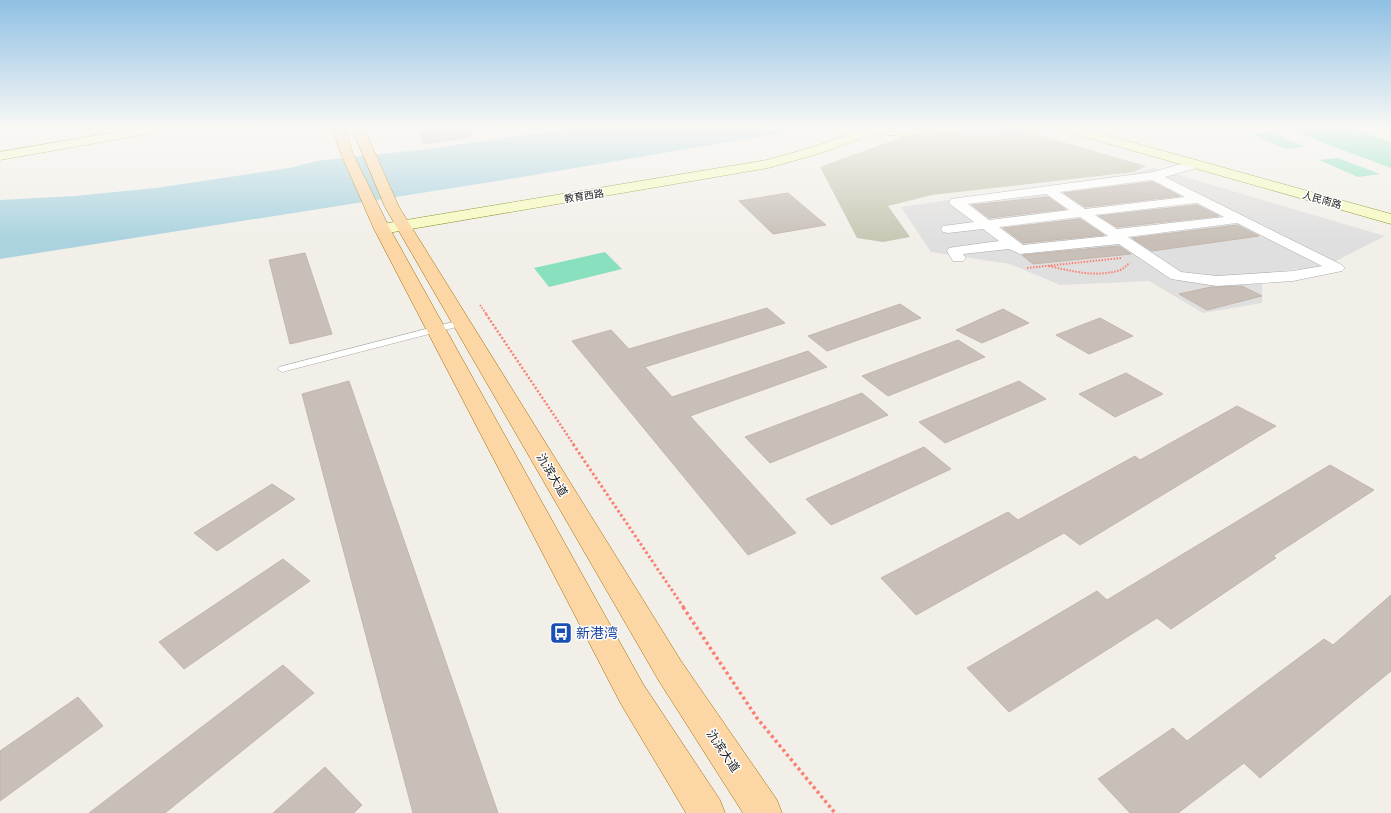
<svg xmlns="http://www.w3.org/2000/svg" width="1391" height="813" font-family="'Roboto Condensed','Noto Sans SC',sans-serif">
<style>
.residential{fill:#e0dfdf}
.construction{fill:#c7c7b4}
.pitch{fill:#88e0be}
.water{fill:#aad3df}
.building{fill:#c7bfb8;stroke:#c4b6ab}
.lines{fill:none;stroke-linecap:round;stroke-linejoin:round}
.lane-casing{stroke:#a9a9a9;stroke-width:1}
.street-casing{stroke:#a9a9a9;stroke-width:1}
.secondary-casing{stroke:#707d05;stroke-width:1}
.primary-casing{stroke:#a06b00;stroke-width:1}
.path-far3{stroke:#fa8072;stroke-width:2;stroke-dasharray:1.5 1.5;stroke-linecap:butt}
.path-far2{stroke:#fa8072;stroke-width:2.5;stroke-dasharray:2 2;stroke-linecap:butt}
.path-far1{stroke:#fa8072;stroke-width:3;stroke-dasharray:2.5 2.5;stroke-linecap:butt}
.path{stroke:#fa8072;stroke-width:3.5;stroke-dasharray:3 3;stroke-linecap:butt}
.lane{fill:#fff;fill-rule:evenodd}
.street{fill:#fff;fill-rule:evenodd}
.secondary{fill:#f7fabf;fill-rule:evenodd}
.primary{fill:#fcd6a4;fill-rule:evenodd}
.labels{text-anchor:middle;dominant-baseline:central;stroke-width:3;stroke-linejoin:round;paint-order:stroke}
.far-street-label{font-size:10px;fill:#222;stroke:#fff}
.street-label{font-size:12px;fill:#222;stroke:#fff}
.near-transit-label{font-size:14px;fill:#164399;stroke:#fff;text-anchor:start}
</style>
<rect width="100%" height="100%" fill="#f2efe9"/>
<!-- residential -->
<path class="residential" d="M1154 168 1385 236 1326 266 1262 273V303L1203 313 1149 281 1060 285 1010 264 931 252 901 207 1129 174Z"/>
<!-- construction -->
<path class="construction" d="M998 128H1023L1035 134 1146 166 1134 172 932 195 888 206 910 237 883 242 857 238 820 167 902 137Z"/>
<!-- pitch -->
<path class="pitch" d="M1305 128H1350L1391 142V168L1289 130Z
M1270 132 1306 147 1286 149 1252 134Z
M1338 158 1380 174 1358 177 1319 160Z
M605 252 622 269 549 287 534 268Z"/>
<!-- water -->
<path class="water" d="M576 128H811L516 178 0 259V200L74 196 156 188 289 168 317 161 427 149Z"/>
<!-- building -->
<path class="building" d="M416 128H470L471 137 424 144Z
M1152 182 1180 196 1085 207 1064 193Z
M788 193 826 225 773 234 739 201Z
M1048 197 1065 209 989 218 972 205Z
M1197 205 1219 216 1117 227 1099 216Z
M1080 219 1104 235 1023 243 1003 228Z
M1237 225 1259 236 1152 251 1132 238Z
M1119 246 1131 254 1033 264 1022 255Z
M305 253 332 334 290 344 269 260Z
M1242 286 1262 296 1207 310 1179 294 1211 287Z
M900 304 921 318 827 351 808 336Z
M767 308 785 323 645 367 672 397 808 351 827 367 690 416 796 533 748 555 572 341 611 330 629 349Z
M1003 309 1029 323 982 343 956 330Z
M1100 318 1133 336 1089 354 1056 335Z
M958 340 985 357 888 396 862 376Z
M1126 373 1163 394 1115 417 1079 394Z
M349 381 498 813H413L302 394Z
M1019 381 1046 399 945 443 919 422Z
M862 393 888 415 770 463 745 437Z
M1237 406 1276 426 1080 545 1064 533 916 615 881 578 1008 512 1018 520 1135 456 1140 460Z
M924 447 951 469 831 525 806 499Z
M1330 465 1374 490 1273 556 1276 558 1171 629 1157 618 1009 712 967 668 1097 591 1107 600Z
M272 484 295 499 217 551 194 533Z
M283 559 310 581 184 669 159 642Z
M1391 595V671L1260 778 1244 763 1178 813H1130L1098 779 1173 728 1187 741 1324 639 1333 645Z
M283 665 314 693 165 813H89Z
M78 697 103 726 0 801V751Z
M325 767 362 805 354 813H273Z"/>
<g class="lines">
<!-- lane casing -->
<g class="lane-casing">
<path id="lane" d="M461 320 464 321 465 323 464 325 282 372 277 369 279 367Z"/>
</g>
<!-- street casing -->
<g class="street-casing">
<path id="street" d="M1088 128H1099L1092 132 1088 131Z
M1196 160 1202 164 1200 167 1165 177 1342 265 1345 268 1342 271 1293 281 1217 286 1171 279 1119 244 1020 254 1009 249 963 254 966 258 963 261H953L947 251 949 248 954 247 999 241 983 229 948 233 943 232 941 229 943 226 974 222 951 205 949 202 951 199 1153 172ZM1152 180 1185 197 1085 209 1060 192ZM1046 194 1069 210 989 220 968 204ZM1197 203 1224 217 1117 229 1095 215ZM1080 217 1108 236 1023 245 999 227ZM1237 223 1322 266 1293 271 1217 276 1181 272 1128 237Z"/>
</g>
<!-- secondary casing -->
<g class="secondary-casing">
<path id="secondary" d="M140 128H164L158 132 0 160V152Z
M867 128H960L954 132H935L905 136 873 134 821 153 768 168 382 234 377 232 374 229 377 226 382 224 767 160 813 147Z
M1062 128H1080L1391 214V224L1064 131Z"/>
</g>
<!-- primary casing -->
<g class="primary-casing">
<path id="primary" d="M333 128H345L353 154 390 229 643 684 720 800 725 813H686L621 704 374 229 341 154Z
M352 128H364L399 207 681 661 777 800 782 813H743L659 681 385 207Z"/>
</g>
<!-- path-far3 -->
<path class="path-far3" d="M1049 266C1071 271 1097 278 1120 270 1124 269 1126 265 1130 263
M1027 268 1121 258
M480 305 487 315"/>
<!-- path-far2 -->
<path class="path-far2" d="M486 314 574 445"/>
<!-- path-far1 -->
<path class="path-far1" d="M573 444 684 608"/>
<!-- path -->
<path class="path" d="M683 607 757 718 835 813"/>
<!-- lane -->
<use href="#lane" class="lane"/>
<!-- street -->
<use href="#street" class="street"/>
<!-- secondary -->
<use href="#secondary" class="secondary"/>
<!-- primary -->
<use href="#primary" class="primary"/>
</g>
<!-- sky -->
<linearGradient id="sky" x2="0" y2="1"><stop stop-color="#8fc0e4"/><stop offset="0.53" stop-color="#f9f8f5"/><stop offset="1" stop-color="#f9f8f5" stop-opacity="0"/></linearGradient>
<rect width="1391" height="241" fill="url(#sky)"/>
<!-- icons -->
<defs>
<g id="bus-square" transform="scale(1.15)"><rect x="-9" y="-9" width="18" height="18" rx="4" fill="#1a4fb4" stroke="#fff"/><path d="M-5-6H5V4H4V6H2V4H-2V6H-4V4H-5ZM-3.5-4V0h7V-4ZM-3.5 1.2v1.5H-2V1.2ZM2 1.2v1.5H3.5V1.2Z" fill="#fff"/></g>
</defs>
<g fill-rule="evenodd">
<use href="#bus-square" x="561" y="633"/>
</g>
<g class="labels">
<!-- far-street labels -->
<g class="far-street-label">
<text transform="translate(584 196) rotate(-9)">教育西路</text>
<text transform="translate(1322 200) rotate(16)">人民南路</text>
</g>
<!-- street labels -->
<g class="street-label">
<text transform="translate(552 475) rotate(59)">氿滨大道</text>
<text transform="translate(723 751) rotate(56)">氿滨大道</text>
</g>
<!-- near-transit labels -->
<g class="near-transit-label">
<text x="576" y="633">新港湾</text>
</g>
</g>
</svg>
